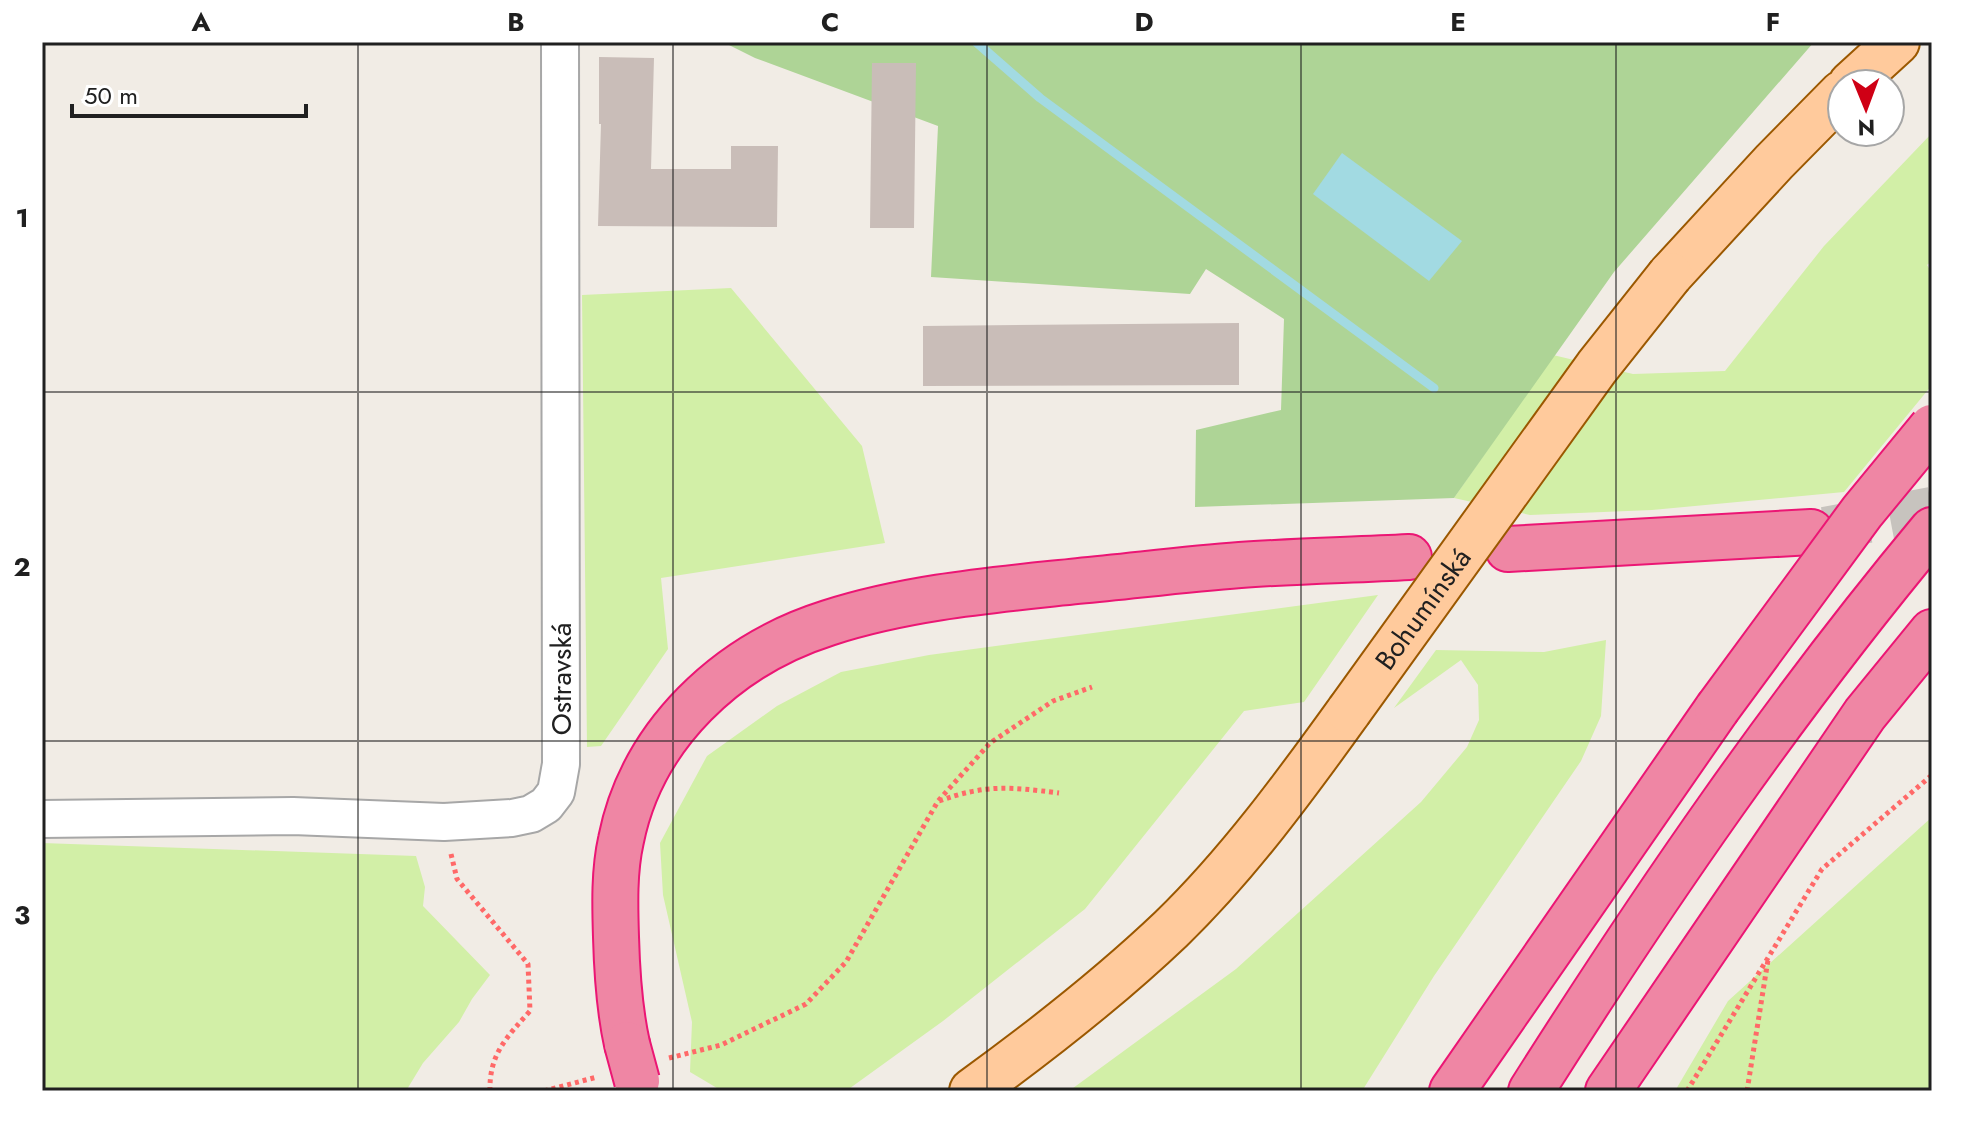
<svg xmlns="http://www.w3.org/2000/svg" width="1974" height="1133" font-family="Jost,sans-serif">
<style>
.grass{fill:#d2efa7}
.forest{fill:#aed496}
.water{fill:#a2dae2}
.lines{fill:none;stroke-linecap:round;stroke-linejoin:round}
.stream{stroke:#a2dae2;stroke-width:9}
.building{fill:#c9bdb8}
.highway-tunnel{stroke:#c7c3be;stroke-width:44;stroke-dasharray:44 22;stroke-linecap:butt}
.minor-casing{stroke:#a7a7a7;stroke-width:40}
.major-casing{stroke:#9b5800;stroke-width:48}
.highway-casing{stroke:#eb1674;stroke-width:48}
.path{stroke:#ff6968;stroke-width:5;stroke-dasharray:4 4;stroke-linecap:butt}
.minor{stroke:#fff;stroke-width:36}
.major{stroke:#ffca9c;stroke-width:44}
.highway{stroke:#ef86a4;stroke-width:44}
.major-bridge-casing{stroke:#9b5800;stroke-width:48;stroke-linecap:butt}
.highway-bridge-casing{stroke:#eb1674;stroke-width:48;stroke-linecap:butt}
.major-bridge{stroke:#ffca9c;stroke-width:44}
.highway-bridge{stroke:#ef86a4;stroke-width:44}
.grid{fill:none;stroke:#202020;stroke-width:2;stroke-opacity:0.55}
.labels{text-anchor:middle;dominant-baseline:central;stroke-width:7;stroke-linejoin:round;paint-order:stroke}
.street-label{font-size:28px;fill:#202020;stroke:#fff}
.neatline{fill:none;stroke:#202020;stroke-width:3}
.grid-label{font-size:26px;text-anchor:middle;font-weight:bold;fill:#202020}
</style>
<rect width="100%" height="100%" fill="#f1ece5"/>
<!-- grass -->
<path class="grass" d="M1932 133V261L1927 265 1932 273V385L1844 492 1652 510 1530 515 1454 498 1553 355 1633 374 1725 371 1824 246Z
M731 288 862 446 885 543 661 578 668 649 601 746 587 747 582 295Z
M1378 595 1304 702 1244 711 1085 909 943 1021 846 1091H722L690 1072 692 1022 663 895 660 843 707 756 777 706 841 672 929 655Z
M1606 640 1601 716 1581 761 1434 976 1362 1091H1069L1236 969 1421 802 1467 747 1479 720 1478 685 1461 660 1394 708 1436 650 1544 652Z
M1932 817V1091H1675L1728 1001Z
M42 843 416 856 425 887 423 906 490 975 472 999 459 1022 423 1063 406 1091H42Z"/>
<!-- forest -->
<path class="forest" d="M723 42H1814L1614 272 1454 498 1195 507 1196 430 1281 410 1284 319 1206 269 1190 294 931 277 938 126 755 58Z"/>
<!-- water -->
<path class="water" d="M1342 153 1462 241 1429 281 1313 194Z"/>
<g class="lines">
<!-- stream -->
<path class="stream" d="M976 42 1040 98 1434 388"/>
</g>
<!-- building -->
<path class="building" d="M599 57 654 58 651 169H731V146H778L777 227 598 226 601 124H599Z
M872 63H916L914 228H870Z
M1239 323V385L923 386V326Z"/>
<g class="lines">
<!-- highway-tunnel -->
<path class="highway-tunnel" d="M1825 529 1932 509"/>
<!-- minor casing -->
<g class="minor-casing">
<path id="minor" d="M42 819 293 816 444 822 512 818 531 814 546 805 556 792 561 764 560 42"/>
</g>
<!-- major casing -->
<g class="major-casing">
<path id="major" d="M1851 84 1897 42
M1670 275 1774 162 1842 93
M972 1091C1041 1041 1109 988 1171 929 1238 864 1295 786 1349 711"/>
</g>
<!-- highway casing -->
<g class="highway-casing">
<path id="highway" d="M1508 549 1811 532
M627 1044C619 1008 617 974 616 937 615 905 614 871 621 840 642 735 727 655 828 623 908 597 994 590 1078 581 1132 576 1186 569 1240 565 1296 561 1353 560 1409 557
M1452 1091 1717 709
M1531 1091C1654 897 1785 706 1932 530
M1608 1091 1865 714 1932 632"/>
</g>
<!-- path -->
<path class="path" d="M939 801C986 784 1010 787 1059 793
M451 854 457 879 528 964 530 1011C507 1037 489 1054 490 1091
M669 1058 721 1045 806 1004 846 962 938 801 990 743 1053 701 1092 687
M544 1091 597 1077
M1687 1091 1822 869 1932 775
M1747 1091 1768 960"/>
<!-- minor -->
<use href="#minor" class="minor"/>
<!-- major -->
<use href="#major" class="major"/>
<!-- highway -->
<use href="#highway" class="highway"/>
<!-- major-bridge casing -->
<g class="major-bridge-casing">
<g id="major-bridge">
<path id="s1" d="M1349 711 1597 367 1670 275"/>
</g>
</g>
<!-- highway-bridge casing -->
<g class="highway-bridge-casing">
<path id="highway-bridge" d="M1717 709 1862 512 1932 427
M627 1044 637 1081"/>
</g>
<!-- major-bridge -->
<use href="#major-bridge" class="major-bridge"/>
<!-- highway-bridge -->
<use href="#highway-bridge" class="highway-bridge"/>
</g>
<!-- grid -->
<path class="grid" d="M358 42V1091M673 42V1091M987 42V1091M1301 42V1091M1616 42V1091M42 392H1932M42 741H1932"/>
<g class="labels">
<!-- street labels -->
<g class="street-label">
<text stroke="none"><textPath href="#s1" startOffset="126">Bohumínská</textPath></text>
<text transform="translate(561 679) rotate(-90)">Ostravská</text>
</g>
</g>
<!-- border -->
<rect width="1974" height="1133" fill="none" stroke="#ffffff" stroke-width="88"/>
<!-- north arrow -->
<g transform="translate(1866 108) rotate(179)"><circle r="38" fill="#ffffff" stroke="#a6a6a6" stroke-width="2"/>
<path d="M0-6L14 30L0 20L-14 30Z" fill="#cf0015"/>
<text y="-12" font-size="22" font-weight="bold" text-anchor="middle" fill="#202020">N</text>
</g>
<!-- scale -->
<path d="M72 104v12h234v-12" fill="none" stroke="#202020" stroke-width="4"/>
<text x="84" y="104" font-size="24" fill="#202020" stroke="#ffffff" stroke-width="6" paint-order="stroke">50 m</text>
<rect x="44" y="44" width="1886" height="1045" class="neatline"/>
<g class="grid-label">
<text x="201" y="31">A</text>
<text x="516" y="31">B</text>
<text x="830" y="31">C</text>
<text x="1144" y="31">D</text>
<text x="1458" y="31">E</text>
<text x="1773" y="31">F</text>
<text x="22" y="227">1</text>
<text x="22" y="576">2</text>
<text x="22" y="924">3</text>
</g>
</svg>
